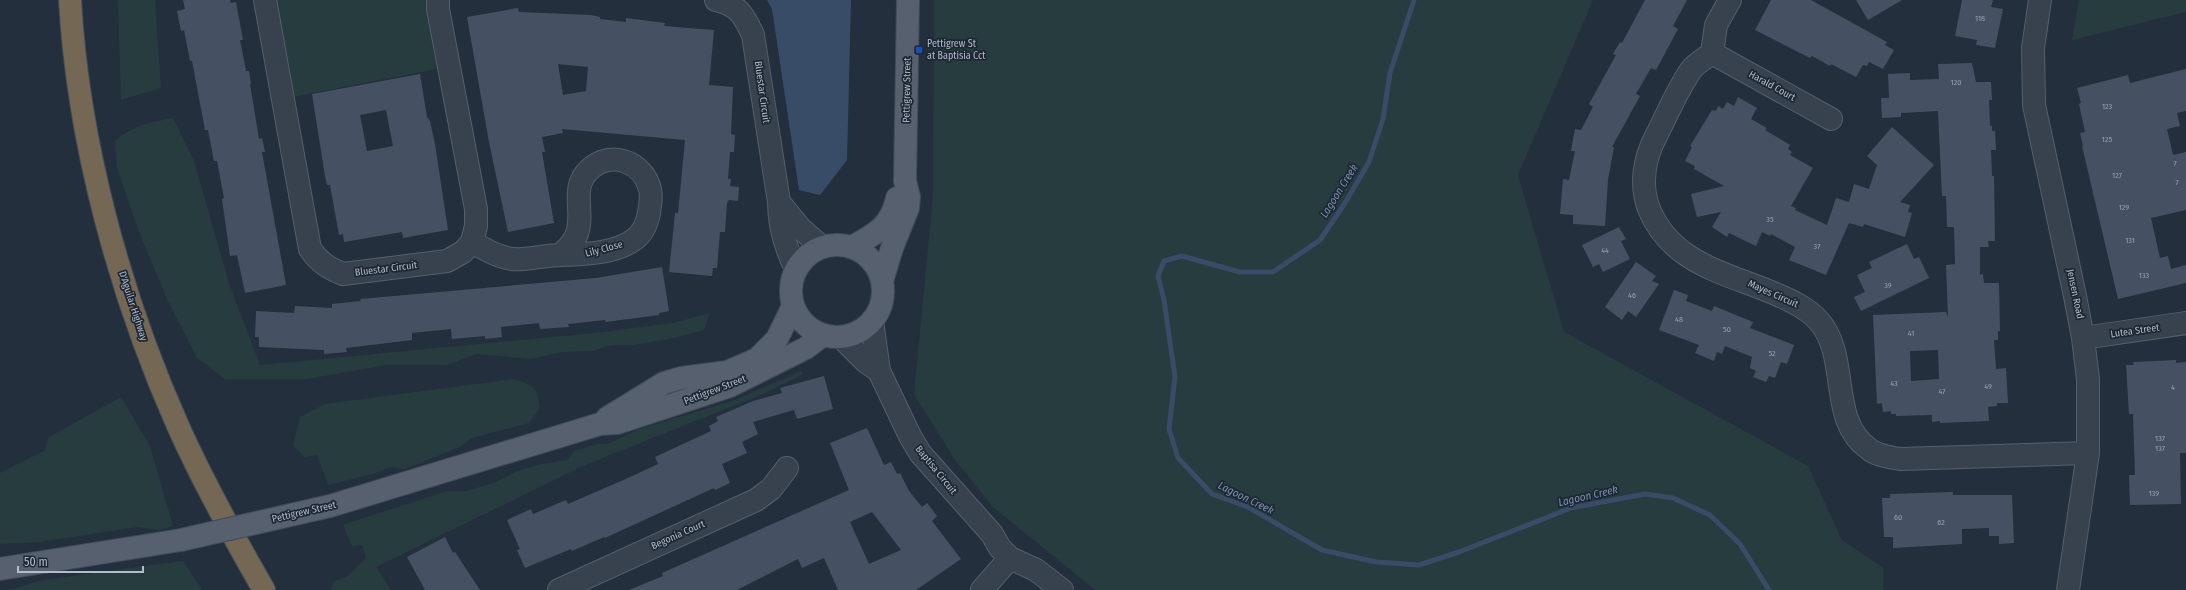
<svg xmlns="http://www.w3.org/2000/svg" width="2186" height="590" font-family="'Fira Sans Condensed',sans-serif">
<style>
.green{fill:#263c3f}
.water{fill:#394c67}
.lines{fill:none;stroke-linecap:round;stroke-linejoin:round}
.stream{stroke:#394c67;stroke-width:5}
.building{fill:#455162;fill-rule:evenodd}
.minor-casing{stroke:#565f6c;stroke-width:24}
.major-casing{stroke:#414a57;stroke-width:24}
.highway-casing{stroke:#434c59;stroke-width:24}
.minor{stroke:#38414e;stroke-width:22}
.major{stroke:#56606e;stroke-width:22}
.highway{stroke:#746855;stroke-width:22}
.major-bridge-casing{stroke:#414a57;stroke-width:24;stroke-linecap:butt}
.major-bridge{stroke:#56606e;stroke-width:22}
.transit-dot{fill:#1a4fb4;stroke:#1d2633;stroke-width:1.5}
.labels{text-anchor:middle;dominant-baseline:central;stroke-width:3.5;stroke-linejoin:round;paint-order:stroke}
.number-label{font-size:8px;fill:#98a1af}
.poi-label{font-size:10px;fill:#b4bcc9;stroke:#1d2633;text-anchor:start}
.street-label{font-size:10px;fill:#b4bcc9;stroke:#1d2633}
.water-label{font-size:11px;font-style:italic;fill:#7c92b1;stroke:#1d2633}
</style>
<rect width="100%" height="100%" fill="#242f3e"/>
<!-- green -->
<path class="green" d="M118 0H155L161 88 121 100Z
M277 0H426L437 69 292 97 277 10Z
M934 0H1593L1518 175 1564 332 1808 466 1842 540 1883 568V590H1095L993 507 955 460 914 394 933 196Z
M2079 0H2186V12L2072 40Z
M173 118 194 161 229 283 260 365 595 333 673 323 710 313 704 330 674 338 632 345H612L593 351 562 352 531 359 476 354 447 365H387L307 379H225L197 358 168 301 139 232 117 168 115 141C131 126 151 122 173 118Z
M801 371 803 374 763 394 585 465 376 567 391 590H331L333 582 348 576 366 558 362 545 352 546 343 525 447 491H466L494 483 517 471 541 464 568 460 574 451 596 444H607L640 429 735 400Z
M513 379C533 385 538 387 540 408L529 423 472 438 460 447 405 469 390 467 373 474 328 485 317 455 305 457 293 446 300 417 325 404Z
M121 397 150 446 173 526 159 530 138 527 39 542 0 544V473L44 451 49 437Z
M183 561 202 590H0H10L43 580Z"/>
<!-- water -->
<path class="water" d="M767 0H851L847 160 820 195 799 190 772 9Z"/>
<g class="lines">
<!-- stream -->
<path class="stream" d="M1414 0 1390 73 1383 119 1369 162 1345 203 1320 240 1273 272H1240L1182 256 1164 261 1158 276 1164 300 1175 377 1169 429 1178 458 1212 494 1248 507 1322 550 1376 562 1419 565 1459 552 1571 508 1645 494 1673 498 1710 515 1740 544 1769 590"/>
</g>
<!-- building -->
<path class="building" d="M183 0H230L231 3 236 2 243 40H240L246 71H249L251 84H250L259 139 262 138 265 152H262L286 285 245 293 237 255 230 256 222 199 224 198 217 161H214L208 130H205L192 61H190L184 30 181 31 177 11 185 9Z
M1645 0H1687L1673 26 1678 29 1656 70 1651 68 1636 94 1640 96 1612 147H1614L1608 180 1605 226 1573 224V215L1560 214 1563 179 1569 180 1575 151H1571L1575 129 1581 130 1593 107 1589 104 1616 55 1613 54 1620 42 1622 43Z
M1771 0H1811L1887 42 1885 45 1894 50 1883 69 1869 62 1867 66 1863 65 1856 77 1831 64 1830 66 1812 56 1810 58 1755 30Z
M1856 0H1902L1868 20Z
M1962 0H1993L1991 7 2003 9 1995 48 1976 45 1977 40 1955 36Z
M518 8 519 12 591 15 600 17V19L626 22V18L665 23 664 26 714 30 709 85 733 87 731 134 735 135 734 152H730L728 179H731L730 186 739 187 738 201 729 200 727 203 725 232H720L717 268H713L712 276 669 272 675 213H678L685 140 562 129 563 133 542 137 545 152H542L554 223 508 232 489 142 467 17ZM558 64 588 67 586 91 563 95Z
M1972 63 1976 82H1991L1992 100H1989L1990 126H1992V131H1995L1996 150H1991L1992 176H1994L1995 241H1988L1989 247H1980V275L1983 274 1984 283H1999L2000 331H1998V340H1994L1996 369 2006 368 2008 403H1997V406L1988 407 1989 421 1940 423V421L1932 422V415L1896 416V414H1891V411L1883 412 1882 403 1877 404 1873 315 1946 312 1948 317 1946 265 1955 264 1954 227H1947L1946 196H1942L1938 111 1901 113V117L1882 118 1881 98H1889L1888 74 1910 73V80L1939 79 1938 64ZM1938 350 1939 379 1911 381 1910 351Z
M2186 69V111L2177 113 2180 126 2167 129 2173 155 2186 152V210L2151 218 2160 258 2168 256 2171 269 2186 265V283L2118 299 2082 146H2083L2080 133 2085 132 2079 104 2081 103 2077 88 2128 75 2130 83Z
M420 74 427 117 430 121 435 144 448 230 403 238 402 232 344 242 343 234 339 235 330 185H327L325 176 312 94ZM386 110 393 146 367 151 360 115Z
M1738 97 1757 108 1751 119 1767 128 1765 130 1790 145 1788 149 1792 152 1790 155 1813 168 1791 206 1796 208 1795 210 1827 225 1836 198 1849 202 1854 184 1869 189 1877 165 1867 156 1892 127 1934 165 1900 202 1910 205 1908 212 1912 213 1905 237 1864 224 1863 227 1849 223 1826 275 1789 260 1795 247 1771 234 1770 236 1762 232 1756 246 1729 233 1727 237 1712 227 1721 212 1697 217 1691 194 1724 186 1694 169 1695 166 1685 161 1692 147 1690 146 1712 110 1716 111 1718 106 1723 109 1727 102 1734 106Z
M1619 227 1626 239 1621 241 1630 259 1603 272 1599 264 1593 267 1582 245Z
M1907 244 1914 259 1919 257 1929 278 1861 311 1854 297 1865 292 1857 275 1872 268 1869 262Z
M1636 262 1656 276 1652 281 1659 284 1636 317 1628 311 1622 320 1605 307Z
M662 267 669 311 659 313V315L606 322 605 320 568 324 569 327 540 329 539 323 501 327 502 337 485 339V336L452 339 451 329 412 333V340L346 348 347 352 324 354V350L259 347V337H255L256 311 294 313 295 306 332 308V304L361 301 360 299 596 278Z
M1674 290 1688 295 1686 301 1712 311 1714 306 1753 322 1750 328 1794 345 1787 364 1781 362 1775 378 1769 376 1766 382 1753 377 1756 371 1750 368 1752 357 1725 346 1722 354 1717 352 1714 361 1695 353 1699 345 1659 330Z
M2176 360V363L2186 362V453H2180L2181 504 2130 505 2129 475H2135L2133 414H2129L2126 365H2134L2133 362Z
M824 376 833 409 797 419 794 410 753 422 758 434 742 442 747 453 722 464 730 483 715 490 714 488 605 538 604 537 572 551 571 549 525 568 517 550 520 549 507 520 531 509 533 514 566 500 568 504 628 478 658 464 655 457 711 431 709 426 718 421 716 417 753 401 782 393 780 388Z
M867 428 884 465 891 462 897 474 900 473 909 491 922 507 927 503 937 516 932 521 961 559 916 590H838L824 558 802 568 798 559 737 590H629L663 576 662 573 849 490 830 443ZM872 512 901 550 869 564 850 522Z
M1953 492V495H2012L2014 543 1999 544V536H1989V528L1962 529V544L1893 548V537H1884L1882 498H1890V494Z
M445 537 453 553 455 552 480 590H425L407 557Z"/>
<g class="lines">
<!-- minor casing -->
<g class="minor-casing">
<path id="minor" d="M265 0 310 249C319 262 328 268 343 274L447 261 463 252 472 242 476 226V209L438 9V0
M716 0C738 5 744 15 753 35L779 202C779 227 785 247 796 269
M1730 0 1716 25 1712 53C1706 58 1696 63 1691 70 1677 90 1667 115 1656 136 1644 159 1640 185 1649 209 1672 265 1728 273 1778 295 1792 301 1807 308 1818 320 1851 356 1827 420 1869 449 1877 456 1890 457 1900 459L2088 453
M2040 0 2033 48 2034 105 2075 296 2083 338 2088 379V453L2068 590
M1712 53 1831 119
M779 202 800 228 822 247
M472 242C488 251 504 261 523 259 536 258 549 255 562 255 584 254 615 254 635 239 643 233 647 223 649 213 650 205 652 197 650 189 643 162 611 149 589 170 569 189 586 214 576 236 573 244 566 249 561 255
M872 321 879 371 910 436 920 453 992 534 1000 548 1010 558 1036 570 1062 590
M841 337 866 362 879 371
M2083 338 2186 323
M559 590 756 500 771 489 787 468
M982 590 1010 558"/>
</g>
<!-- major casing -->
<g class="major-casing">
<path id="major" d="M791 291a46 46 0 1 1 92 0a46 46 0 1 1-92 0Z
M852 247C876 234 891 226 897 198
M882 281 892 248 908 208 909 197 905 181 908 0
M607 418 664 383 681 378 727 372 757 359 777 339 793 306
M330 506 600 424 617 423 730 386 806 348 823 335
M0 569 181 540"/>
</g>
<!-- highway casing -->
<g class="highway-casing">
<path id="highway" d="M70 0C78 142 120 296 178 426 203 482 233 536 264 590"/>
</g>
<!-- minor -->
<use href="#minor" class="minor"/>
<!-- major -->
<use href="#major" class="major"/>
<!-- highway -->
<use href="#highway" class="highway"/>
<!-- major-bridge casing -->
<g class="major-bridge-casing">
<path id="major-bridge" d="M181 540 330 506"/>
</g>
<!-- major-bridge -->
<use href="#major-bridge" class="major-bridge"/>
</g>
<!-- markers -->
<rect class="transit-dot" x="915" y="46" width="8" height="8" rx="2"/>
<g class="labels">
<!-- number labels -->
<g class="number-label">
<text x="1980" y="18">118</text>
<text x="1956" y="82">120</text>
<text x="2107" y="106">123</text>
<text x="2107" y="139">125</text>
<text x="2175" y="163">7</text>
<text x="2117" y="175">127</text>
<text x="2177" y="182">7</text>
<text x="2124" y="207">129</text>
<text x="1770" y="219">35</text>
<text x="2130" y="240">131</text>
<text x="1817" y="246">37</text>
<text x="1605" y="250">44</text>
<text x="2144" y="275">133</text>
<text x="1888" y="285">39</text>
<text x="1632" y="295">46</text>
<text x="1679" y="319">48</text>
<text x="1727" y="329">50</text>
<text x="1911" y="333">41</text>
<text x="1772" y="353">52</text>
<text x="1894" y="383">43</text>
<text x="1988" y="386">49</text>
<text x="2173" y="387">4</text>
<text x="1942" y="391">47</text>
<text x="2160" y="438">137</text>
<text x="2160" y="448">137</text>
<text x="2154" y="493">139</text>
<text x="1898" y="517">60</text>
<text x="1941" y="522">62</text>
</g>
<!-- poi labels -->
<g class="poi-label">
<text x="927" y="44">Pettigrew St<tspan x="927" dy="12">at Baptisia Cct</tspan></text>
</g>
<!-- street labels -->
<g class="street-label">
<text transform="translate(1772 86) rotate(29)">Harald Court</text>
<text transform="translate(907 90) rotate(-89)">Pettigrew Street</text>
<text transform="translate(762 92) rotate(82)">Bluestar Circuit</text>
<text transform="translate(604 249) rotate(-15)">Lily Close</text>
<text transform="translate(386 269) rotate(-7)">Bluestar Circuit</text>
<text transform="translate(1773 294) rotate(24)">Mayes Circuit</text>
<text transform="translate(2075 294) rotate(78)">Jensen Road</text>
<text transform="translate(133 306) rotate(72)">D'Aguilar Highway</text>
<text transform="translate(2135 331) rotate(-8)">Lutea Street</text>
<text transform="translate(715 390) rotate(-21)">Pettigrew Street</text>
<text transform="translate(936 470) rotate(51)">Baptisa Circuit</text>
<text transform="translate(304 512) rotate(-13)">Pettigrew Street</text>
<text transform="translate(678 535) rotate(-24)">Begonia Court</text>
</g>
<!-- water labels -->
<g class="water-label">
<text transform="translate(1339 191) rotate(-58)">Lagoon Creek</text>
<text transform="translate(1588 496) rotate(-13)">Lagoon Creek</text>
<text transform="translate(1246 498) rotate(26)">Lagoon Creek</text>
</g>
</g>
<!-- scale -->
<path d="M18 566v6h125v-6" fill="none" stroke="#b4bcc9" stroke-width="2"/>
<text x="24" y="566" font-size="12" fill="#b4bcc9" stroke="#1d2633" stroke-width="3" paint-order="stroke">50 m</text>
</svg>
